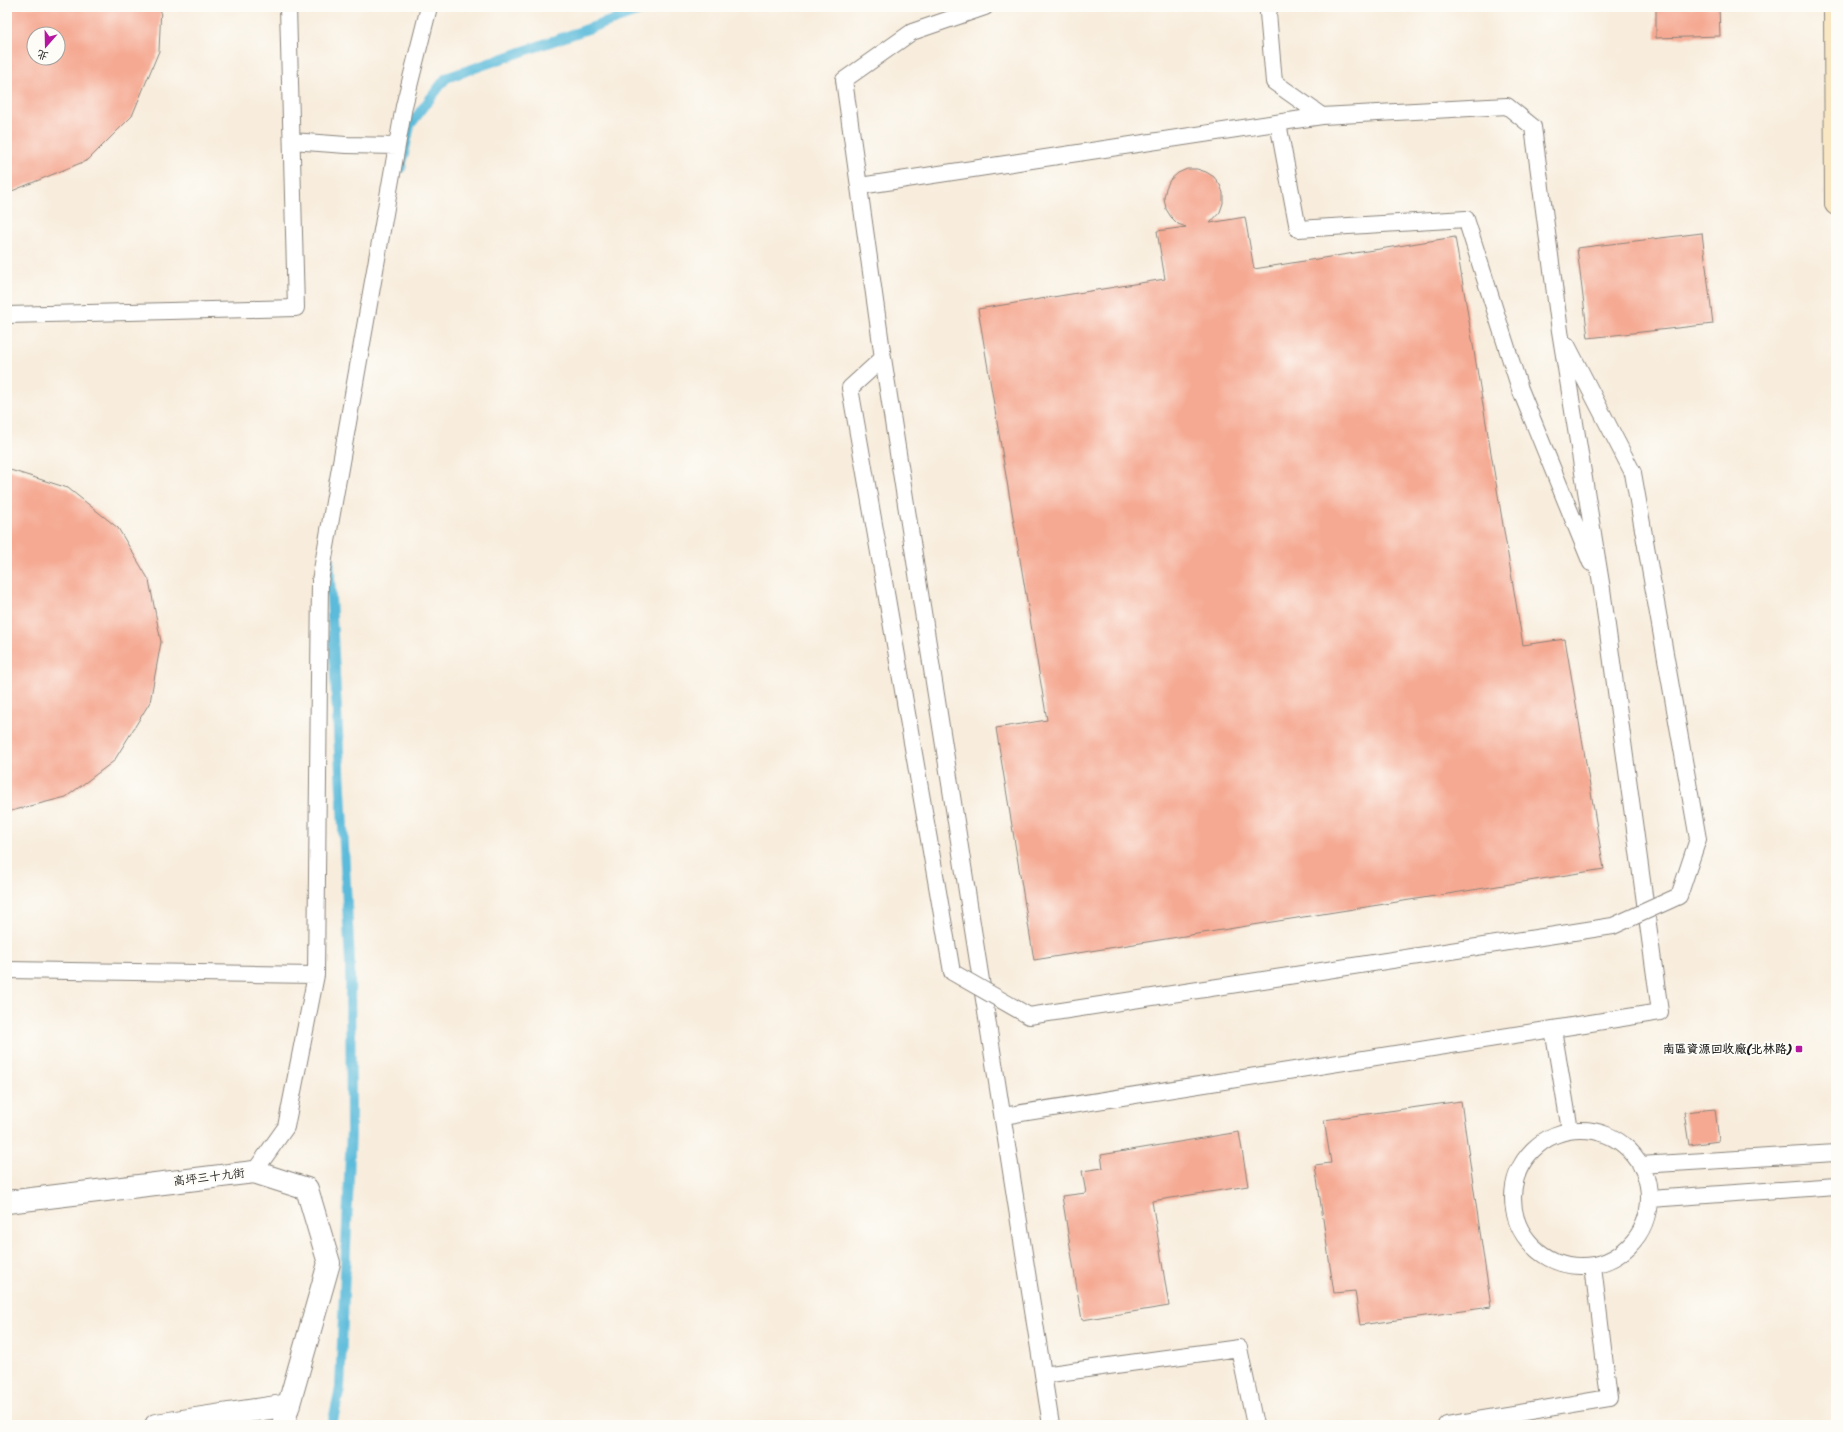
<svg xmlns="http://www.w3.org/2000/svg" width="1843" height="1432" font-family="Sriracha,'LXGW WenKai TC',sans-serif">
<style>
.lines{fill:none;stroke-linecap:round;stroke-linejoin:round}
.stream{stroke:#5bbbda;stroke-width:10}
.building{fill:#f5a992;fill-rule:evenodd}
.lane-casing{stroke:#8a847c;stroke-width:18}
.street-casing{stroke:#8a847c;stroke-width:24}
.secondary-casing{stroke:#8a847c;stroke-width:24}
.lane{stroke:#fff;stroke-width:16}
.street{stroke:#fff;stroke-width:22}
.secondary{stroke:#f9e7c3;stroke-width:22}
.lane-bridge-casing{stroke:#8a847c;stroke-width:18;stroke-linecap:butt}
.lane-bridge{stroke:#fff;stroke-width:16}
.poi-dot{fill:#b5179e;stroke:#fdfcf7;stroke-width:1.5}
.labels{text-anchor:middle;dominant-baseline:central;stroke-width:4;stroke-linejoin:round;paint-order:stroke}
.poi-label{font-size:12px;font-weight:bold;fill:#1c1c1c;stroke:#fdfcf7;text-anchor:end}
.street-label{font-size:12px;fill:#1c1c1c;stroke:#fdfcf7}
</style>
<rect width="100%" height="100%" fill="#fdfcf7"/>
<filter id="ink" filterUnits="userSpaceOnUse"><feTurbulence type="fractalNoise" baseFrequency=".025" numOctaves="2"/><feDisplacementMap in="SourceGraphic" scale="8" xChannelSelector="R" yChannelSelector="G"/><feConvolveMatrix kernelMatrix="1 2 1 2 8 2 1 2 1" color-interpolation-filters="sRGB"/></filter>
<filter id="wash" filterUnits="userSpaceOnUse"><feTurbulence type="fractalNoise" baseFrequency=".012" numOctaves="4" result="noise"/><feDisplacementMap in="SourceGraphic" scale="16" xChannelSelector="R" yChannelSelector="G"/><feGaussianBlur stdDeviation="0.9" result="paint"/><feColorMatrix in="noise" values="0 0 0 0 0 0 0 0 0 0 0 0 0 0 0 0 0 1.4 0 .05"/><feComposite in="paint" operator="in"/></filter>
<g filter="url(#wash)">
<rect width="100%" height="100%" fill="#f8eddd"/>
<g class="lines">
<!-- stream -->
<path class="stream" d="M401 168 410 125 446 78 651 7
M329 559 350 962 351 1131 340 1388 332 1425"/>
</g>
<g id="blocks">
<!-- building -->
<path class="building" d="M7 7H161L159 51 132 116 88 160 12 191H7ZM34 34H58V58H34Z
M1656 7H1719L1720 36 1656 38Z
M1187 169H1197L1206 172 1214 177 1220 185 1223 193V203L1220 212 1210 223 1245 217 1254 269 1455 237 1523 645 1565 639 1604 869 1034 960 996 728 1047 720 978 309 1165 279 1157 231 1186 227 1178 224 1171 217 1166 209 1164 198 1166 188 1170 180 1178 173Z
M1702 233 1713 324 1588 338 1577 248Z
M7 469 68 488 118 528 149 580 161 642 150 702 114 761 66 797 7 812Z
M1461 1101 1491 1307 1360 1325 1355 1291 1334 1293 1315 1165 1331 1163 1324 1120Z
M1715 1109 1719 1141 1689 1145 1684 1112Z
M1239 1132 1248 1186 1152 1201 1169 1306 1082 1320 1062 1196 1086 1193 1082 1171 1103 1168 1101 1155Z"/>
</g>
</g>
<g filter="url(#ink)">
<use href="#blocks" fill-opacity="0" stroke="#8a847c" stroke-width="1"/>
<g class="lines">
<!-- lane casing -->
<g class="lane-casing">
<path id="lane" d="M985 7 912 32 844 80 883 358 1051 1425
M1278 123 1298 229 1466 219 1520 389 1591 563
M292 141 346 145 397 146
M860 186 1322 116
M7 315 296 308 288 7
M1567 345 1633 473
M881 564 850 388 883 358
M7 970 316 975
M1553 1029 1570 1130
M1003 1116 1660 1012 1602 589 1560 331 1533 127 1507 106 1322 116 1274 82 1268 13 1270 7
M1513 1198a68 68 0 1 1 136 0a68 68 0 1 1-136 0Z
M1640 1165 1836 1153
M254 1172 286 1127 316 975 320 581 404 106 429 7
M1650 1199 1836 1186
M1043 1375 1239 1348 1255 1425
M1447 1425 1609 1398 1593 1266"/>
</g>
<!-- street casing -->
<g class="street-casing">
<path id="street" d="M7 1202 254 1172 307 1189 329 1263 283 1425
M156 1425 289 1405"/>
</g>
<!-- secondary casing -->
<g class="secondary-casing">
<path id="secondary" d="M1835 7 1836 204"/>
</g>
<!-- lane -->
<use href="#lane" class="lane"/>
<!-- street -->
<use href="#street" class="street"/>
<!-- secondary -->
<use href="#secondary" class="secondary"/>
<!-- lane-bridge casing -->
<g class="lane-bridge-casing">
<path id="lane-bridge" d="M881 564 952 972 1029 1016 1613 926 1679 896 1698 839 1633 473"/>
</g>
<!-- lane-bridge -->
<use href="#lane-bridge" class="lane-bridge"/>
</g>
</g>
<!-- markers -->
<rect class="poi-dot" x="1795" y="1045" width="8" height="8" rx="2"/>
<g class="labels">
<!-- poi labels -->
<g class="poi-label">
<text x="1791" y="1049">南區資源回收廠(北林路)</text>
</g>
<!-- street labels -->
<g class="street-label">
<text transform="translate(209 1177) rotate(-7)">高坪三十九街</text>
</g>
</g>
<!-- margin -->
<rect width="1843" height="1432" fill="none" stroke="#fdfcf7" stroke-width="24"/>
<!-- north arrow -->
<g transform="translate(46 46) rotate(200)"><circle r="19" fill="#fdfcf7" stroke="#a3a29f"/>
<path d="M0-3L7 15L0 10L-7 15Z" fill="#b5179e"/>
<text y="-6" font-size="11" font-weight="bold" text-anchor="middle" fill="#1c1c1c">北</text>
</g>
</svg>
